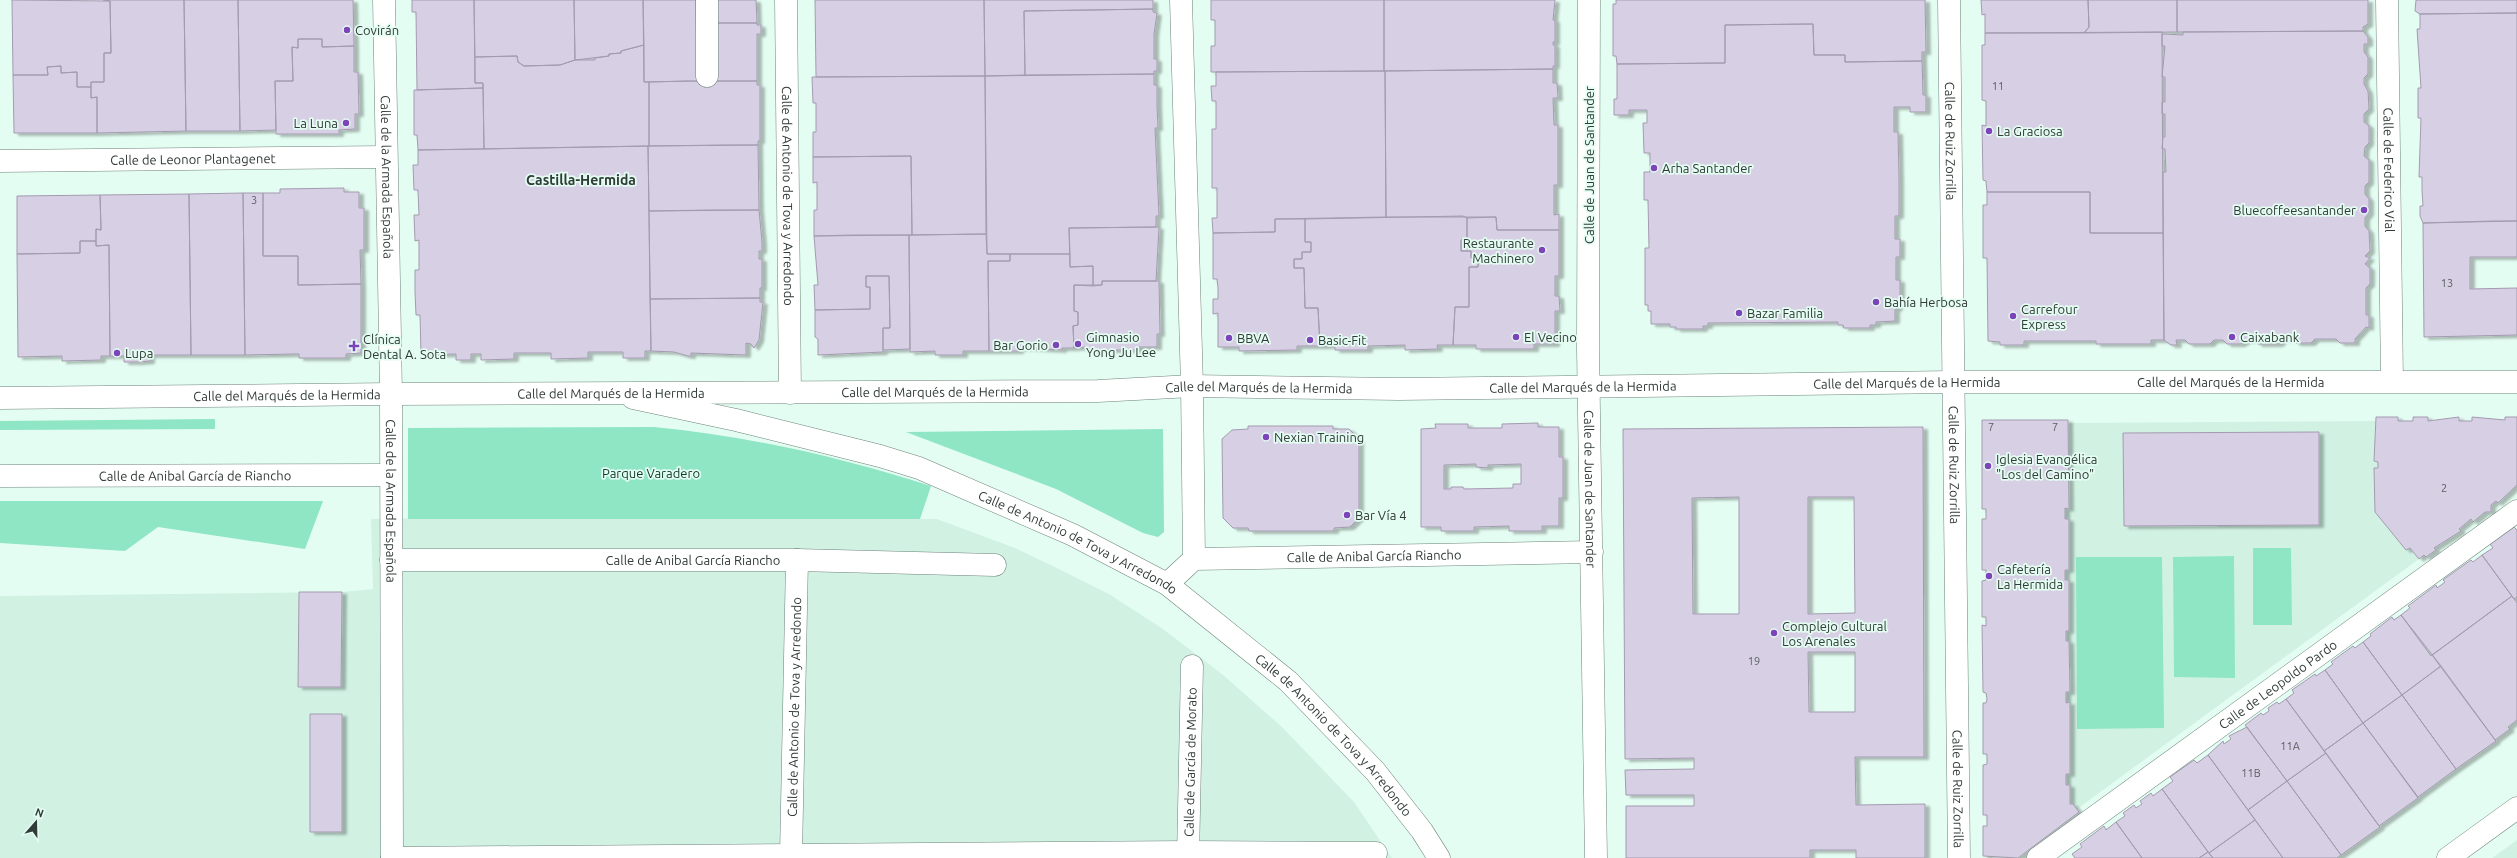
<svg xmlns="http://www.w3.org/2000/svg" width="2517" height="858" font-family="Ubuntu,sans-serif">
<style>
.built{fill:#d1f2e3}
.green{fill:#8ee6c4}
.building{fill:#d7cfe4;stroke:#a39baf;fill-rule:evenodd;filter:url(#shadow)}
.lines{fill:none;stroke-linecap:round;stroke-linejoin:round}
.street-casing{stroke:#6d837a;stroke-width:23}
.primary-casing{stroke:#6d837a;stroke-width:23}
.street{stroke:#fff;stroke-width:22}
.primary{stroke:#fff;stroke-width:22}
.poi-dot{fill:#7d44ba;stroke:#e4fdf2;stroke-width:1.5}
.labels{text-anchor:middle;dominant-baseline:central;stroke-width:3.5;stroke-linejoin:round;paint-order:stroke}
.number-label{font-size:11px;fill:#5a6062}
.poi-label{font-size:13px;fill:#313b37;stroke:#e4fdf2;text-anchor:start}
.street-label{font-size:13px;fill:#313b37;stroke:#e4fdf2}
.park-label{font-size:13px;fill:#0e3b2c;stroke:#e4fdf2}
.neighbourhood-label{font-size:14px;font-weight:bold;fill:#313b37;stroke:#e4fdf2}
</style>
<defs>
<filter id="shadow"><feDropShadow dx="4.5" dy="2.5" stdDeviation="1" flood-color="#0004"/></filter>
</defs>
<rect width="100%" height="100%" fill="#e4fdf2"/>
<!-- built -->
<path class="built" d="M2376 421 2374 461 2378 462V468L2374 469 2375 512 2406 550 2410 548 2419 559 2077 809 2070 804V785H2066V774H2070L2069 702 2066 703V692H2070L2069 642 2066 641V631H2069V581L2065 580V570H2069V519H2065V508L2069 509V423Z
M441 518 937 519 1015 548 1057 568 1109 594 1163 629 1222 674 1282 727 1354 802 1392 858H0V596L342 592 373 589 371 519Z
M2517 840V858H2492Z"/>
<!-- green -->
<path class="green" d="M215 419V429L0 430V421Z
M654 427C748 436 841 457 931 486L920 519H408V428Z
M1163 429 1164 532 1158 537 1143 533 1056 489 906 432Z
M0 501H323L305 549 158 527 125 551 0 543Z
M2253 548H2291L2292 625H2253Z
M2234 556 2235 678 2174 677 2173 557Z
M2076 557H2162L2164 728 2077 729Z"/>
<!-- building -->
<path class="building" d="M12 0 110 1 111 53H104V82H91V87H77V72L61 73V66L47 67 48 75H13Z
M103 0H184L186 131 97 133V97L91 98V82H104V53H111L110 1Z
M184 0H238L240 131H186Z
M238 0H353L354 46 322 47V39H298V48L292 47 293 81H275L276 130 240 131Z
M412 0H474L475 83H483V88L417 90 416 12H412Z
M474 0H574L575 60 560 65 524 66 518 62 517 56 475 57Z
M574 0H643L644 45 621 51V53L609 54V56L595 58V60H575Z
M643 0H696L697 81 644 82Z
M715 0H756L757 23H716Z
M815 0H984L985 76 816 77Z
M984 0H1153V9L1024 11 1025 75 985 76Z
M1211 0H1384V71L1211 72V46H1215V20H1211Z
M1384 0H1555L1553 20H1555V42H1553V45H1555V66H1553V69L1384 71Z
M1616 0H1925L1926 52H1922V61L1845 62V55H1814L1813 24 1725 25V63L1617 64 1616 56H1613V4H1616Z
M1981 0H2088L2089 27 2084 33H1985V14L1982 15Z
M2088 0H2177V32L2084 33 2089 27Z
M2177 0H2368V24L2363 27V31L2177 32Z
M2517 0V13L2420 14 2415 11 2416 0Z
M1153 9V12L1157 13 1154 34V59H1157V71H1154V74L1025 75 1024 11Z
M2513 13H2517V221L2423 223 2420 216V206H2423L2422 190V177H2419L2421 118H2418V88H2421L2417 29H2420V14Z
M716 23H757V25H761V34H757V81H716Z
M1810 24H1813L1814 55H1845V62L1922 61 1923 95H1926V112H1910V107H1894V132H1898L1899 178V216H1895V239H1900V257H1896V280H1900V303H1897L1898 308 1895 309V321L1876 322V325H1870V328H1844L1843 325H1838V322L1708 323V326H1703V329H1676V327H1670V324H1651V311H1648V305H1645V248H1649L1648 200H1644V172H1650V153H1644L1643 123H1647V110H1629V115H1614V99H1617V64L1725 63V25Z
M2363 31 2368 37V44H2364V52L2368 57V74L2364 78V84L2368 91 2369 109 2364 114V122L2369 126V143L2365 147 2364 156 2369 160V182L2365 186V194L2369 199V213L2365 218V226L2369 231 2370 251 2365 256 2370 258 2365 264 2370 268V284L2366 288V315H2369V328L2366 327 2355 339V343H2340L2336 339H2315L2311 343H2296L2292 339H2283L2279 344H2258L2254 340H2247L2241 344H2227L2223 340H2214L2210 344H2189L2185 340H2176L2177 345H2171L2164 340 2163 185V172H2166L2165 149H2162L2163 137H2165V114H2162V102H2165V77H2162L2165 46H2162V34L2183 35V32Z
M2162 32 2163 233H2090V192H1987L1986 181 1983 180 1982 125 1986 126V101L1982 100V45H1985V33Z
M298 39H322V47L354 46V72H358L359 114H355V129L339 130V134H276L275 81H293L292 47 298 48Z
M644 45V82H649V146L484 149 483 83H475V57L517 56 518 62 524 66 560 65 575 60 609 56V54L621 53V51Z
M61 66V73L77 72V87H91V98L97 97V133H14L13 75H48L47 67Z
M1553 69V83H1557L1558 98H1553L1554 125H1558V185H1554V215L1559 214V230H1497L1496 217H1386L1385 71Z
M1385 71 1386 217 1275 219V232L1213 233 1212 218H1217V188H1212V129H1216V101H1212L1211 86H1216V72Z
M1154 74V85H1157V106L1158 128H1155L1159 216H1156V227L1069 228 1070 254H987L985 76Z
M985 76 986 234 912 235 911 156 813 157V132H816V103H813L812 77Z
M686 81H757V85H760V141H758V145L649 146V82Z
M483 88 484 149 418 150 417 135H414V90Z
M725 145H758L759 210 649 211 648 146Z
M648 146 651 351H645V358H623V352H588V358L551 359V353H514V359L481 360V354H471V360H456V354L421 355 420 315H416L415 292V270H419V240L415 241 414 215H419L418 190H414L413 165H418V150Z
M911 156 912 235 814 236V210H817V182L813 183V157Z
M344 188V192H359V208H364V250H360L361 284 298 285V256H263V193H280V189Z
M1987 192H2090V233H2163L2164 340H2151V344H2096V341H2024V345H2000V342L1988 341 1987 258H1983V205H1987Z
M243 193H263V256H298V285L361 284V353L346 354V358H299V354H294L245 355Z
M243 193 245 355H191L189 194Z
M189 194 191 355H150V361L139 362H124V356H110L109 245 96 246V229L101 230 100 195Z
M100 195 101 230 96 229V241H80V253L17 254V196Z
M709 210H759L762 242V251H759V259H762V288H760V298L650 299 649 211Z
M1463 216 1467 218V240H1461V251H1471V258L1479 257 1478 267H1469V307H1455L1453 345H1437L1438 349 1405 350V345L1368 346V350H1335V346H1320L1318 308H1305L1304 268H1294V259H1302V252H1311V242H1305V219Z
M1496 217 1497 230H1559V276H1555V296H1559L1560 311H1555V344H1534V349H1476V345H1453L1455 307H1469V267H1478L1479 257 1471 258V251H1461V240H1467V218Z
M1275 219H1305V242H1311V252H1302V259H1294V268H1304L1305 308H1318L1320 346H1297V350L1239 351V347H1218V313L1213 314V299H1218V288L1217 279H1213V233L1275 232Z
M2493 221H2517V257H2470V289L2517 288V335L2424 337 2423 223Z
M1159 227 1156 281H1102V285L1093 286V266L1070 267 1069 228Z
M986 234 987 254H1010V261H988L989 351H963V355H935V351L910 352 909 235Z
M852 235H909L910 349 883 350V328H890L889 276H866V287H870V309L815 310 814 285H818L814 236Z
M80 241H96V246L109 245 110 356H101V360L62 361V356L18 357 17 254 80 253Z
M1010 254H1070V267L1093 266V286L1074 285V311L1078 312V325L1073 326 1074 348H1062V350L1028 348H1019V351H989L988 261H1010Z
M866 276H889L890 328H883V352L818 355V339L815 337V310L870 309V287H866Z
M1102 281H1159L1160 334H1157V347H1139V350H1086V347L1074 348 1073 326 1078 325V312L1074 311V285H1102Z
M760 298V302H763L759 340 754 348 751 344 746 343V355L691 353V356H688L674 352 651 351 650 299Z
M2376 417H2398V421H2413V417H2428V421L2459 417V421H2472V417L2505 420V417H2517V485L2498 503 2496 501 2491 505V512H2485L2473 522 2471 519 2459 529 2461 531 2434 548 2436 550 2426 557 2424 555 2419 559 2410 548 2406 550 2375 512 2374 468H2378V462L2374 461Z
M1982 420H2068L2069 509 2065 508V519H2069V570H2065V580H2069V631H2066V641H2069L2070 692H2066V703L2070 702V774H2066V785H2070V804H2073L2079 812 2018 858 1983 856V826H1987V815H1983V765L1987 764V754H1983V703H1986L1987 699 1986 693 1983 692 1982 625 1986 626V617H1982V581L1986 580V570H1982V519H1986V509H1982Z
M1538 423V427H1559V457H1563V498H1559V526H1542V531H1509V526L1474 527V531H1441V527H1421V429L1436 428 1435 424H1468V428H1502V424ZM1476 464V467L1488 468V465L1521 464V484H1513V488L1464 489 1463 487H1451V489H1444V465Z
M1248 426H1333V429H1349L1359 439V518L1350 527 1334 528V531H1249L1248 528H1233L1223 518 1222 439 1232 430 1248 429Z
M1923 427 1924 757H1855L1856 805 1925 804V858H1856V850H1810V858H1626V806H1694V795H1626L1625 770 1694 769V758L1625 759 1623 429ZM1739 497V614H1693L1692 498ZM1808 497H1854L1855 613 1808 614ZM1808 652H1855V712H1809Z
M2319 432V525L2124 526 2123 433Z
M2514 527 2517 530V597L2514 599 2482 555 2493 548 2490 544Z
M2482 555 2512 596 2431 656 2401 615 2410 608 2408 606 2436 585 2437 588 2445 582 2443 580 2447 577 2471 560 2473 562Z
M299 592H342L341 687H298Z
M2512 596 2517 603V720L2508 727 2510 729 2495 740 2432 655Z
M2401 615 2441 666 2402 695 2363 642 2371 636 2370 634 2392 617 2394 620Z
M2363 642 2402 695 2363 723 2325 670 2333 664 2331 662 2353 646 2355 648Z
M2441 666 2496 741 2456 769 2402 695Z
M2325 670 2363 723 2324 751 2286 699 2294 693 2292 690 2315 674 2316 676Z
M2402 695 2456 769 2418 797 2363 723Z
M2286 699 2326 753 2287 781 2245 725 2261 713 2263 715 2269 711 2268 708 2277 702 2279 704Z
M310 714H342V832H310Z
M2363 723 2418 798 2379 826 2324 751Z
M2247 727 2287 781 2248 810 2208 755 2223 741 2224 744 2231 739 2229 736Z
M2326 753 2380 827 2341 855 2287 781Z
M2208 755 2255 820 2209 853 2162 789 2173 781 2170 777 2194 760 2197 763Z
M2287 781 2341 855 2337 858H2283L2248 810Z
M2162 789 2208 852 2199 858H2142L2116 822 2125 816 2123 813 2134 805 2136 808 2142 804 2140 801 2151 793 2153 796Z
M2255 820 2283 858H2213L2209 853Z
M2116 822 2142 858H2075L2072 854 2082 847 2080 844 2104 826 2106 830Z
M2208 852 2213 858H2199Z"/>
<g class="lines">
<!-- street casing -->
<g class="street-casing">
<g id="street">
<path id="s1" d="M384 0 391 394 392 858"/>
<path d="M707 0V76"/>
<path id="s2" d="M786 0 790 393"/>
<path d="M1181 0 1192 386 1194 559"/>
<path id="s3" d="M1589 0 1588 349 1596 858"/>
<path id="s4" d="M1949 0 1959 858"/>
<path id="s5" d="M2387 0 2392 381"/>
<path id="s6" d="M0 161 386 157"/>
<path id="s7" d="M633 398 736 420 880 456 919 468 1073 535 1167 584 1288 681 1375 771 1422 831 1439 858"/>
<path id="s8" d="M0 476 390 475"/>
<path id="s9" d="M391 560H797L995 565"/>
<path id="s10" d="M1167 584 1194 559 1592 552"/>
<path id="s11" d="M791 855 797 560"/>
<path d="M392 858 1188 852 1376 853"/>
<path id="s12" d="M1188 858 1192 666"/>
<path id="s13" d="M2038 858 2517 511"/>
<path d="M2448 858 2517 808"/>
</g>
</g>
<!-- primary casing -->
<g class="primary-casing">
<g id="primary">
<path id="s14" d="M0 398 391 394 1098 391 1192 386 1399 389 1953 382H2517"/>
</g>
</g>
<!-- street -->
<use href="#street" class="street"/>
<!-- primary -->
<use href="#primary" class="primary"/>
</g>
<!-- markers -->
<g class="poi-dot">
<circle cx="347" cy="30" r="4"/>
<circle cx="346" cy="123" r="4"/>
<circle cx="1989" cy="131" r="4"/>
<circle cx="1654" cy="168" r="4"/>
<circle cx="2364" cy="210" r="4"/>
<circle cx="1542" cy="250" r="4"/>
<circle cx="1876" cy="302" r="4"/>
<circle cx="1739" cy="313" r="4"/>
<circle cx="2013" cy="316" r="4"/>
<circle cx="1516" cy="337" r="4"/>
<circle cx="2232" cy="337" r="4"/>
<circle cx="1229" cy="338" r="4"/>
<circle cx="1310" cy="340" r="4"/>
<circle cx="1078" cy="344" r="4"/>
<circle cx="1056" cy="345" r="4"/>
<path d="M352 340h4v4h4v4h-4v4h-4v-4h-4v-4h4z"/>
<circle cx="117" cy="353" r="4"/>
<circle cx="1266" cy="437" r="4"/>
<circle cx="1988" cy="466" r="4"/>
<circle cx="1347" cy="515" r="4"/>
<circle cx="1989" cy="576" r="4"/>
<circle cx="1774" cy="633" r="4"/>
</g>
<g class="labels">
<!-- number labels -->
<g class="number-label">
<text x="1998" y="86">11</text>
<text x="254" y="200">3</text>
<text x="2447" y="283">13</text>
<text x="1991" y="427">7</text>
<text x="2055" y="427">7</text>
<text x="2444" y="488">2</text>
<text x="1754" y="661">19</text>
<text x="2290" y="746">11A</text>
<text x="2251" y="773">11B</text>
</g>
<!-- poi labels -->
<g class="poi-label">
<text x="355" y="30">Covirán</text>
<text x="338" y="123" text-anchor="end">La Luna</text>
<text x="1997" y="131">La Graciosa</text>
<text x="1662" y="168">Arha Santander</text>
<text x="2356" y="210" text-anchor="end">Bluecoffeesantander</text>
<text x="1534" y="243" text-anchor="end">Restaurante<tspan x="1534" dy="15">Machinero</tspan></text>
<text x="1884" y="302">Bahía Herbosa</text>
<text x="2021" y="309">Carrefour<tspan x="2021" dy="15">Express</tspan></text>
<text x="1747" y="313">Bazar Familia</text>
<text x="1086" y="337">Gimnasio<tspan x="1086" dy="15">Yong Ju Lee</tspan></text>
<text x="1524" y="337">El Vecino</text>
<text x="2240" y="337">Caixabank</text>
<text x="1237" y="338">BBVA</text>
<text x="363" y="339">Clínica<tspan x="363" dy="15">Dental A. Sota</tspan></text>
<text x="1318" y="340">Basic-Fit</text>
<text x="1048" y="345" text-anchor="end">Bar Gorio</text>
<text x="125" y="353">Lupa</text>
<text x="1274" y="437">Nexian Training</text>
<text x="1996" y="459">Iglesia Evangélica<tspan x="1996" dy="15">"Los del Camino"</tspan></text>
<text x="1355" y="515">Bar Vía 4</text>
<text x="1997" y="569">Cafetería<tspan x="1997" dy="15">La Hermida</tspan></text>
<text x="1782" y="626">Complejo Cultural<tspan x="1782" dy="15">Los Arenales</tspan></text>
</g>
<!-- street labels -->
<g class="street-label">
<text stroke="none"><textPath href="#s4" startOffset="141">Calle de Ruiz Zorrilla</textPath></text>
<text stroke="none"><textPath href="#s6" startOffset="193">Calle de Leonor Plantagenet</textPath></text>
<text transform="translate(1589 165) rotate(-90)">Calle de Juan de Santander</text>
<text stroke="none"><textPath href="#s5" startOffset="170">Calle de Federico Vial</textPath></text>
<text stroke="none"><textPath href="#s1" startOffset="177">Calle de la Armada Española</textPath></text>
<text stroke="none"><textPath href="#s2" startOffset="196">Calle de Antonio de Tova y Arredondo</textPath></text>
<text stroke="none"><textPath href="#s14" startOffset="2231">Calle del Marqués de la Hermida</textPath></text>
<text stroke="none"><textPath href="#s14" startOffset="1907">Calle del Marqués de la Hermida</textPath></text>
<text stroke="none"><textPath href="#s14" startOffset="1583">Calle del Marqués de la Hermida</textPath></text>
<text stroke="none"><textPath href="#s14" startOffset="1259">Calle del Marqués de la Hermida</textPath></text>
<text stroke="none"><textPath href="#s14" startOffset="935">Calle del Marqués de la Hermida</textPath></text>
<text stroke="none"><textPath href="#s14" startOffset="611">Calle del Marqués de la Hermida</textPath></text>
<text stroke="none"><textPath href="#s14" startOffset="287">Calle del Marqués de la Hermida</textPath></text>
<text stroke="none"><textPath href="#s4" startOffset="465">Calle de Ruiz Zorrilla</textPath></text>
<text stroke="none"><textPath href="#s8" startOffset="195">Calle de Anibal García de Riancho</textPath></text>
<text stroke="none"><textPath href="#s3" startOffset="489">Calle de Juan de Santander</textPath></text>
<text stroke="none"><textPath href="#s1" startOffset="501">Calle de la Armada Española</textPath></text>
<text stroke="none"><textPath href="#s7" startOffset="470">Calle de Antonio de Tova y Arredondo</textPath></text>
<text stroke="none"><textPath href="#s10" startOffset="217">Calle de Anibal García Riancho</textPath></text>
<text stroke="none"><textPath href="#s9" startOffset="302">Calle de Anibal García Riancho</textPath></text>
<text stroke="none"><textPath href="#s13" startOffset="296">Calle de Leopoldo Pardo</textPath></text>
<text stroke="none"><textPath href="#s11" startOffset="148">Calle de Antonio de Tova y Arredondo</textPath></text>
<text stroke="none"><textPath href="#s7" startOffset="794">Calle de Antonio de Tova y Arredondo</textPath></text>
<text stroke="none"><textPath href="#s12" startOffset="96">Calle de García de Morato</textPath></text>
<text stroke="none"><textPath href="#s4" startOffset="789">Calle de Ruiz Zorrilla</textPath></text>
</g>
<!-- park labels -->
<g class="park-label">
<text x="651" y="473">Parque Varadero</text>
</g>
<!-- neighbourhood labels -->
<g class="neighbourhood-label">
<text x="581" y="180">Castilla-Hermida</text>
</g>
</g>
<!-- north arrow -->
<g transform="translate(36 822) rotate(20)" stroke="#e4fdf2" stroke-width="3" paint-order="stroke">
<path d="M0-3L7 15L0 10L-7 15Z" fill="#313b37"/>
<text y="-6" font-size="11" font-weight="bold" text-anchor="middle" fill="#313b37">N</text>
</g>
</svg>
